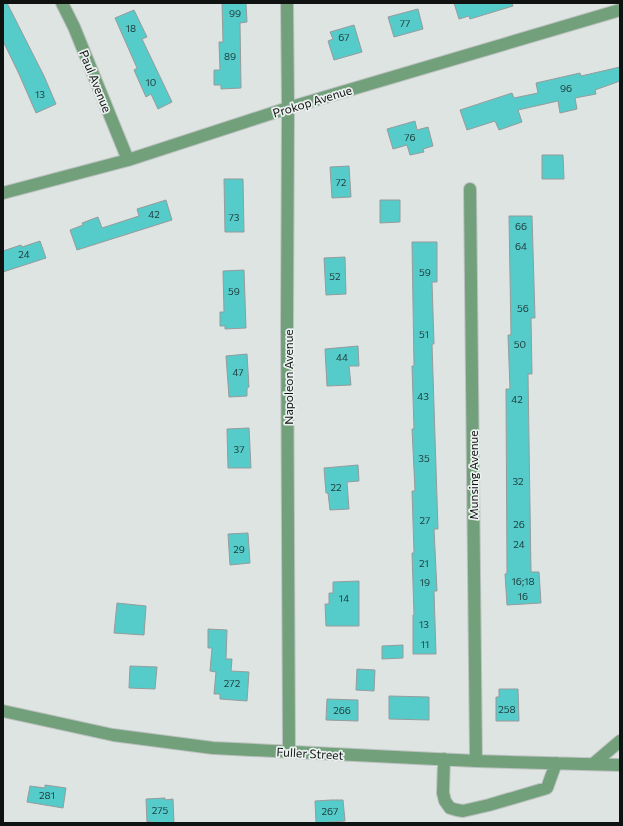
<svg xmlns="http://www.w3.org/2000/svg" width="623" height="826" font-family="Commissioner,sans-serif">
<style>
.building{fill:#55cbca;stroke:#969c9c}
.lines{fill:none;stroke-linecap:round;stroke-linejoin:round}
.minor-casing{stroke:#bdc2c1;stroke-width:14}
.minor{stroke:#72a07b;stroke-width:12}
.labels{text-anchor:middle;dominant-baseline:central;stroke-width:3.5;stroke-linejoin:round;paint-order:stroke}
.number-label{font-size:10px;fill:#214040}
.street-label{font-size:12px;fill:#101212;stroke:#ebf1ef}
</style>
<rect width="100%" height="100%" fill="#dee4e2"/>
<!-- building -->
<path class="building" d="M3 3H7L44 76 56 104 36 113 19 74 3 41Z
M222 3H246L247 22 240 23 241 88 221 89V85H214V70H220L219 42H223Z
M454 3H512L513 6 470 19 469 16 459 19Z
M418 9 423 29 394 37 388 17Z
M134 10 147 37 142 39 172 102 158 109 151 94 146 97 134 70 137 68 115 18Z
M354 25 362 52 334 60 328 41 333 39 330 32Z
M620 67V81L595 90 596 94 575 98 577 109 560 113 558 101 518 110 522 122 499 130 495 121 467 130 460 110 512 93 514 98 538 93 536 83 580 73 581 76Z
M415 121 417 130 428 127 433 146 423 149 424 152 410 155 407 145 393 149 387 129Z
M542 155H563L564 179H542Z
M349 166 351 197 332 198 330 167Z
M224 179H243L244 232H225Z
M166 200 172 220 77 250 70 230 83 225 82 223 98 217 102 228 139 216 137 209Z
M380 200H400V222L380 223Z
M509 216H532L535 318H531L532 374H528L531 572H539L541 603 507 605 505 574 507 573 506 389H510L508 335H511Z
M40 241 46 258 3 272V251L21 245 22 247Z
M412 242H437V282H432L434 344H432L438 529H434L437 591H434L436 654H413V615H414L412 553H414L412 491H415L412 429H414L412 366H414Z
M345 257 346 294 326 295 324 258Z
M244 270 246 328 225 329V326H220V312H224L223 271Z
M358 346 359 366H349L351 385 327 386 325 349Z
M247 354 249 387 247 388V396L229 397 226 356Z
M249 428 251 468H228L227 429Z
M358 465 359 481 347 482 349 509 330 510 328 493H326L324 468Z
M248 533 250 563 230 565 228 534Z
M359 581V626H326L325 604H329V593H333V582Z
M117 603 146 606 144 635 114 633Z
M208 629 227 630 226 659H232L231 671 249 672 247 701 220 699V694H214L216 672 210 671 212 648H208Z
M403 645V658L382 659V646Z
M130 666 157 667 155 689 129 688Z
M357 669 375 670 374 691 356 690Z
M499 689H518L519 721H496V697H499Z
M389 696 429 697V720L389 719Z
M327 699 358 700V721L326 720Z
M45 785 66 788 63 808 27 802 30 786 45 788Z
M165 798V800L173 799 174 823H152V821L147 822 146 799Z
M331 800H343L345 821 316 823 315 801Z"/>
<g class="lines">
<!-- minor casing -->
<g class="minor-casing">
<path id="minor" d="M62 3 74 27 128 160
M287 3 288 108 287 324 289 751
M470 189 476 761
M3 193 128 160 288 108 620 10
M3 711 113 735 213 748 476 761 620 765
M444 759 443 793 445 801 450 808 457 810 463 811 489 805 547 788 556 763
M593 764 620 741"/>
</g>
<!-- minor -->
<use href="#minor" class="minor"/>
</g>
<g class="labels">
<!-- number labels -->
<g class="number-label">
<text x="235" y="13">99</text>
<text x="405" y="23">77</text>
<text x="131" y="28">18</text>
<text x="344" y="37">67</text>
<text x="230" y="56">89</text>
<text x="151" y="82">10</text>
<text x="566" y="88">96</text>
<text x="40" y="94">13</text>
<text x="410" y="137">76</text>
<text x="341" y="182">72</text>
<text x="154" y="214">42</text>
<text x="234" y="217">73</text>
<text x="521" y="226">66</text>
<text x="521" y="246">64</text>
<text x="24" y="254">24</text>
<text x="425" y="272">59</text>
<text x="335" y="276">52</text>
<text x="234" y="291">59</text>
<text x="523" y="308">56</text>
<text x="424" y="334">51</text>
<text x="520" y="344">50</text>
<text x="342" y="357">44</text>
<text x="238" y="372">47</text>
<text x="423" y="396">43</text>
<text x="517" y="399">42</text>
<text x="239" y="449">37</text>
<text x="424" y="458">35</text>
<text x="518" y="481">32</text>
<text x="336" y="487">22</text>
<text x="425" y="520">27</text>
<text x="519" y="524">26</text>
<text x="519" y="544">24</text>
<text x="239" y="549">29</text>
<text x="424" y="563">21</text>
<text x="523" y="581">16;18</text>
<text x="425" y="582">19</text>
<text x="523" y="596">16</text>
<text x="344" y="598">14</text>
<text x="424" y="624">13</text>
<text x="425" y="644">11</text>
<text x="232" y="683">272</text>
<text x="507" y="709">258</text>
<text x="342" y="710">266</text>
<text x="47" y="795">281</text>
<text x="160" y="810">275</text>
<text x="330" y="811">267</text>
</g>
<!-- street labels -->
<g class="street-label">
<text transform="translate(96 81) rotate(68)">Paul Avenue</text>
<text transform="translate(312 101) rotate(-17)">Prokop Avenue</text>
<text transform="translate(288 377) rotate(-90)">Napoleon Avenue</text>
<text transform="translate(473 475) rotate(-90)">Munsing Avenue</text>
<text transform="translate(310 753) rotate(3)">Fuller Street</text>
</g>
</g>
<!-- border -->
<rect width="623" height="826" fill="none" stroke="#101212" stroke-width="8"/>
</svg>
